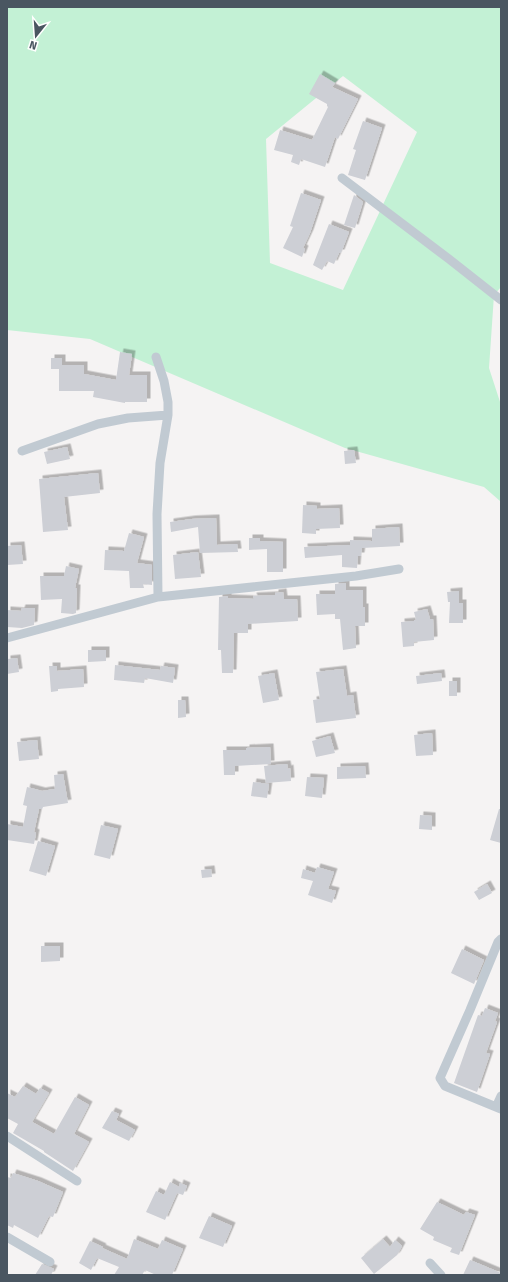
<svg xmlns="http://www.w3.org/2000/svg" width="508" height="1282" font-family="'Fira Sans',sans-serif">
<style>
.green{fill:#c3f1d5;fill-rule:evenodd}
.building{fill:#cdcfd5;filter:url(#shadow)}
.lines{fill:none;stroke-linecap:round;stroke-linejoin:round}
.minor{stroke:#c1cad2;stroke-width:9}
</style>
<defs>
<filter id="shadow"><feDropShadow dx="3.5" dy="-3.5" stdDeviation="0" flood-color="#0004"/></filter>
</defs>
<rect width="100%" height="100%" fill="#f5f3f3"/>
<!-- green -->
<path class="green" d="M7 7H501V287L494 295 489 368 501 405V499L500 501 484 487 345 448 90 339 7 330ZM343 76 417 132 343 290 270 263 266 139Z"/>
<!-- building -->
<path class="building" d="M320 74 335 83 332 87 358 99 338 139 335 137 325 167 301 159 299 165 291 162 293 155 274 150 280 130 312 140 328 107 327 106V104L309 94Z
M363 121 382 128 365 180 348 175 356 150 353 149Z
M301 193 321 200 310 233 303 248 305 249 302 257 283 248 293 227 290 226Z
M354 195 363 202 355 228 344 225Z
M329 224 349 232 341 253H339L334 264 327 261 322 270 313 265Z
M120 352 132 354 129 375H147V402H125V403L93 397 94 391H59V369H51V358H62V365H84V374L116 380Z
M67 447 70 459 47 464 44 452Z
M354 450 356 463 345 464 344 451Z
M98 473 100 493 64 497 68 530 43 532 39 479Z
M303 505 317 506V509L339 508 340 528 316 529V534L302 533Z
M216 518 217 545 237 544 238 552 200 553 198 527 171 532 170 522 192 519Z
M399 527 400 546 362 548 361 556H358L357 568 342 567V555L305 558 304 547 350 545V540L372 541V529Z
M129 533 144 537 137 563 152 565V585L143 584 144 588H130L129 571 104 570 105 550 124 551Z
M249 538H260V541L283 542V572H267V549L249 550Z
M21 545 23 564 7 565V546Z
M198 552 201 577 175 579 173 555Z
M66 566 79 569 75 588H77L76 613 73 614 61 613 62 599 41 600 40 576H64Z
M346 583V590H363V607H365V626H355L356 648 343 650 340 619H335V614L317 615 316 594H335V584Z
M459 591V603H463V623H449L450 602H448L447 592Z
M283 592 284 599H297L298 621 248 624V633H234L233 673H222L221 650H218L219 597 228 596V598L254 599 253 596 275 595V593Z
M22 608H35L34 625 22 628 7 627V610L21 611Z
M427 609 430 619H433L434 640 414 642V646L403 647 401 622 414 621V620H416L414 612Z
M88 650H106V661L88 662Z
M17 658 19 672 7 674V659Z
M115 665 160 670 161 666 175 668 173 683 145 678 144 683 114 680Z
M49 666H57V671L83 669 84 687 58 689V691L51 692Z
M343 669 347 696 353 695 356 718 316 723 313 700 320 699 316 672Z
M274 673 279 700 263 703 258 676Z
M441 673 442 681 417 684 416 676Z
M449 681H457V696H449Z
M178 700H185L186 717 178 718Z
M432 733 433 755 416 756 414 735Z
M330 736 335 753 316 757 312 741Z
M37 740 39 759 19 761 17 742Z
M270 747 271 764 235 766V775H224L223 750H246V748Z
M287 764 288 769 290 768 291 781 266 783 264 766Z
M365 766 366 778 337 779V767Z
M63 774 68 803 43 807 42 809H39L34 832 36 833 34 844 7 840V824L23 827 27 806 23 805 27 787 42 791 55 789 54 775Z
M307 777 324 778 322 798 305 796Z
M253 782 269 784 267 798 251 796Z
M499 809H501V843L490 840Z
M420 815 432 816V830L419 829Z
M101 825 118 829 110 859 94 855Z
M38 841 55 846 46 876 29 871Z
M317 867 334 872 328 889 336 891 332 903 308 895 313 881 301 878 303 869 315 873Z
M211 869 212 877 202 878 201 870Z
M487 884 492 893 479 900 474 892Z
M41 946H60V961L41 962Z
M462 949 484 960 474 984 451 973Z
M485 1008 498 1013 495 1021 497 1022 486 1053 490 1054 477 1092 454 1083 478 1015 482 1016Z
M23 1086 36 1094 40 1088 49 1093 32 1122 54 1134 75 1097 89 1105 74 1134 89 1142 73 1171 44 1152V1151L13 1133 18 1124 7 1118V1093L15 1097Z
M112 1111 119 1114 116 1120 135 1130 129 1141 102 1128Z
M13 1173 38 1181 63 1192 53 1217 49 1216 38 1238 14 1225 13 1228 7 1225V1177L11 1178Z
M170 1182 179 1187 180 1183 187 1186 183 1195 177 1193 165 1220 146 1212 156 1191 164 1195Z
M437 1202 464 1215 466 1212 475 1215 459 1255 450 1252 452 1248 433 1240 434 1237 420 1229Z
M209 1216 232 1226 223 1247 199 1238Z
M134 1239 158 1249 162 1240 183 1249 172 1275H156L145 1270 142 1275H114L119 1267 97 1258 91 1270 79 1263 90 1241 103 1247 102 1248 127 1259Z
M383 1239 390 1247 395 1240 402 1246 397 1255 374 1274 361 1258Z
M470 1260 501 1273V1275H463Z
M42 1264 54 1269 51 1275H35Z"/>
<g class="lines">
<!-- minor -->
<path class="minor" d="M342 178 449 259 501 300
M156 357 164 381 168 402V415L160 463 157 514 158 597
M22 451 98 424 128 418 168 415
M7 638 158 597 356 576 399 569
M501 939 498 942 470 1010 440 1078 445 1086 501 1109
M496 1107 501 1096
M7 1136 77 1181
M7 1237 50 1262
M430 1263 441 1275"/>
</g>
<!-- border -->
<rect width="508" height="1282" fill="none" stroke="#4a5661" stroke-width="16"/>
<!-- north arrow -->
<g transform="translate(36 36) rotate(197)" stroke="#ffffff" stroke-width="3" paint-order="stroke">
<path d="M0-3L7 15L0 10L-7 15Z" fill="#4a5661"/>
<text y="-6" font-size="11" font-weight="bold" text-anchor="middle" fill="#4a5661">N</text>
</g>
</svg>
